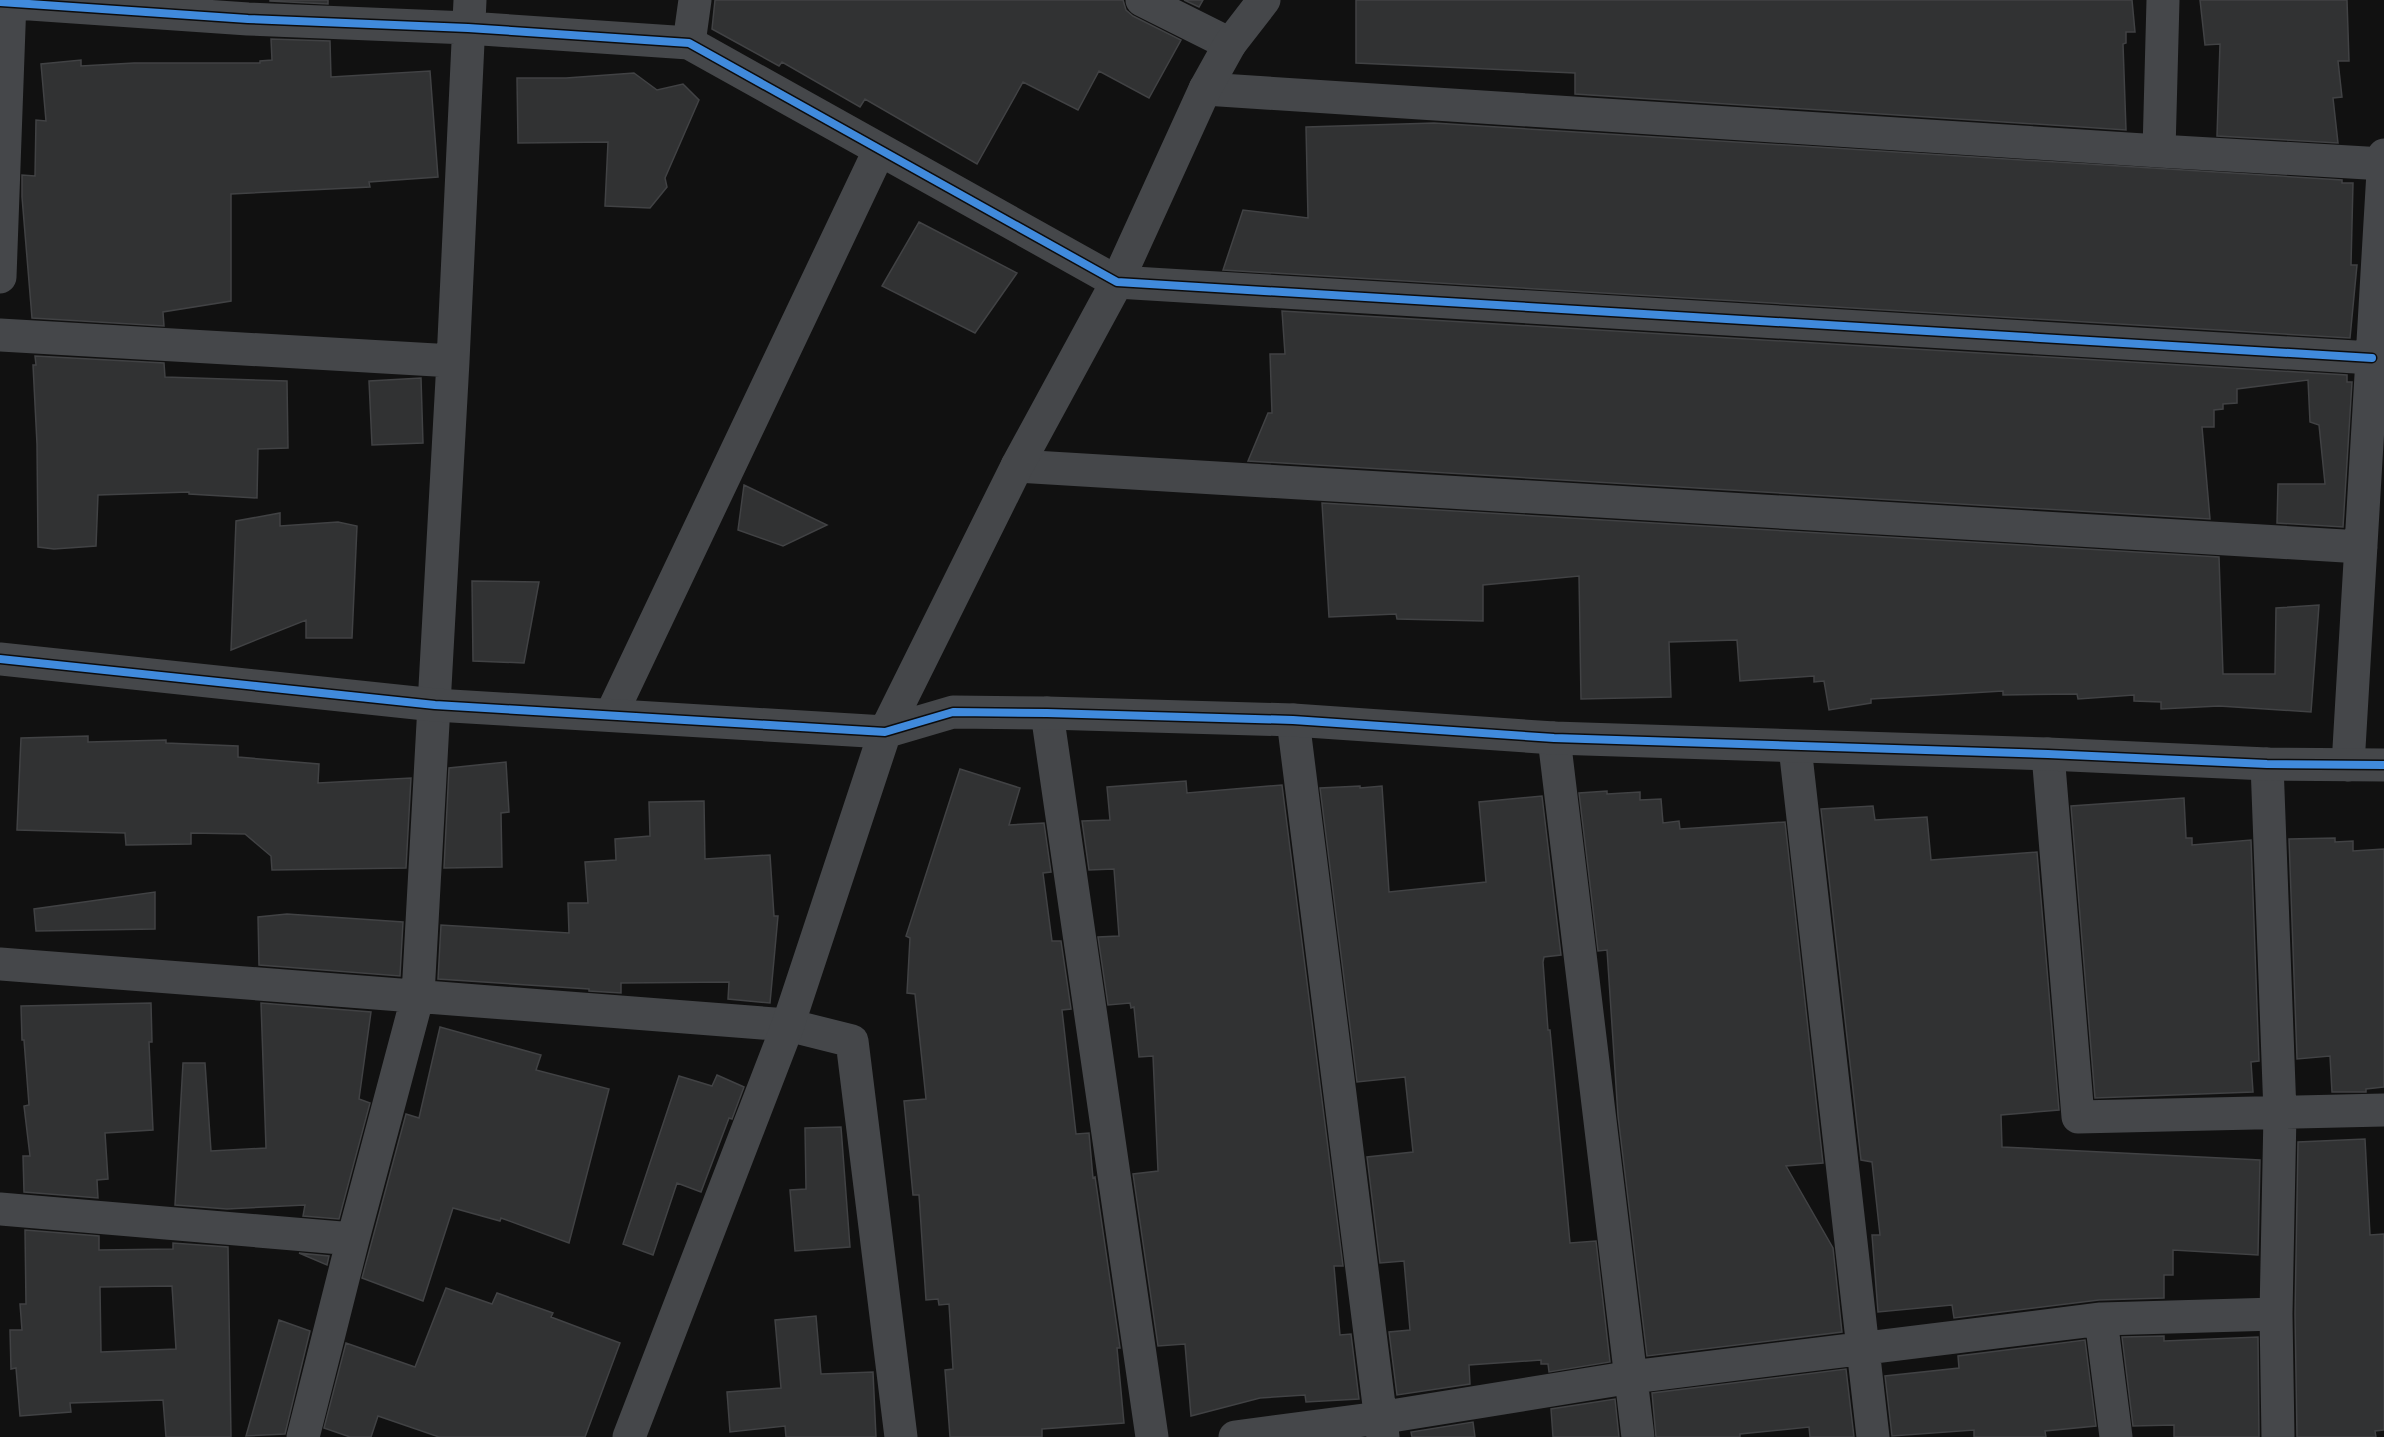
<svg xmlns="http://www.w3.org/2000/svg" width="2384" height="1437" font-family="Rubik,sans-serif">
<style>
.building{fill:#313233;stroke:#414244;stroke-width:1.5;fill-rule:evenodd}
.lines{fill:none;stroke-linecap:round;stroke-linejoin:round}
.minor{stroke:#45474a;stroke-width:33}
.tertiary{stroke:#45474a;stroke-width:33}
.cycleway-casing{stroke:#0c0c0d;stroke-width:11}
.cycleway{stroke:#408adc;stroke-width:8}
</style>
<rect width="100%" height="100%" fill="#111"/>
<!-- building -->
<path class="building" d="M270 0H328V4L270 1Z
M715 0H1123L1126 10 1133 16 1181 40 1149 98 1099 71 1078 110 1023 82 977 164 865 99 860 107 782 62 779 66 712 29Z
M1184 0H1203L1199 7Z
M1356 0H2132L2135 32H2126V43L2123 44 2126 130 1575 94V73L1356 63Z
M2200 0H2347L2349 61H2338L2342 97 2333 98 2338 143 2217 136 2220 44 2205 45Z
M271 39 330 41 331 77 430 71 438 177 369 182 370 187 231 194V301L163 312 164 326 32 318 22 197V175L35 176 36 120 46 121 41 64 81 60V66L134 63H260V61L272 60Z
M634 73 657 90 683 84 699 100 665 178 667 187 650 208 605 206 608 142 518 143 517 78H566Z
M1434 123 2342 180V183H2353L2351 265H2357L2350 338 1223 270 1243 210 1308 218 1306 127Z
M919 222 1017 273 975 333 882 286Z
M1282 311 2347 375V382H2352L2343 527 2277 523 2278 484H2325L2319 425 2310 422 2308 380 2237 389V403L2223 404V409L2214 410V427H2202L2210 519 1248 461 1268 413H1272L1270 354H1285Z
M35 356 164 363 165 377 287 381 288 448 258 449 257 498 189 494V492L98 495 96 546 54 549 38 547 37 444 33 365H36Z
M421 378 423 443 372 445 369 381Z
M744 485 827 525 783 546 738 530Z
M1322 503 2219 557 2223 674H2275L2276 608 2319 605 2311 712 2219 706 2161 709V702L2134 701V695L2078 699 2077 694 2003 695V691L1871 699V703L1829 710 1824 681 1814 682V676L1740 681 1737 640 1669 642 1671 697 1581 699 1579 576 1483 585V621L1397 619 1396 614 1329 617Z
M280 513V526L338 522 357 526 352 638H306V620L231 650 236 521Z
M472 581 539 582 524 663 473 661Z
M88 736V742L166 740V743L238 746V757L319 764 318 783 411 778 406 868 272 870 271 856 245 834 191 833V844L126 845 125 833 17 830 21 738Z
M506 762 509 812 501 813 502 867 444 868 449 768Z
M960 769 1020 788 1009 825 1044 823 1051 872 1043 873 1052 941H1061L1071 1009 1062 1010 1076 1134 1089 1133 1093 1178 1095 1177 1120 1348H1117L1124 1423 1042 1429V1437H950L945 1370 953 1369 949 1304 939 1305 938 1299 926 1300 919 1195H913L904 1101 926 1099 915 994 907 993 910 938 906 936Z
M1186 781 1187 793 1282 785 1343 1266H1334L1340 1335 1351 1334 1359 1399 1306 1402 1305 1395 1260 1398 1191 1416 1185 1344 1158 1346 1133 1174 1158 1171 1153 1056 1139 1057 1134 1007 1131 1008 1130 1003 1108 1005 1098 937 1119 936 1114 869 1089 870 1082 821 1110 820 1107 787Z
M1360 786V788L1382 786 1389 892 1486 882 1479 802 1542 796 1561 955 1544 957 1543 962 1548 1030H1550L1570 1243 1596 1241 1610 1362 1549 1372 1548 1364H1541V1360L1469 1365 1470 1384 1397 1395 1389 1332 1410 1330 1404 1261 1380 1263 1367 1157 1413 1152 1405 1077 1357 1082 1320 788Z
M1607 791V794L1640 792V800L1661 799 1663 823 1679 821 1680 829 1785 822 1823 1163 1786 1166 1833 1248 1842 1332 1647 1356 1618 1116 1607 950 1598 951 1579 793Z
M2184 798 2186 838H2192V845L2251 840 2259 1061 2251 1062 2253 1092 2095 1098 2071 806Z
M704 801 705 859 770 855 774 916H778L770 1003 728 999 729 982 621 983V993L589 991V989L438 979 441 925 569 933 568 903H588L585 862 616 860 615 839 650 836 649 802Z
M1873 806 1875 820 1927 817 1931 860 2037 852 2059 1110 2001 1115 2002 1147 2260 1160 2258 1255 2173 1250V1275H2164V1298L2099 1300 1954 1318 1952 1305 1878 1312 1872 1235H1880L1872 1162 1861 1160 1821 809Z
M2335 838V842L2353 841V851L2384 849V1087L2366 1089V1092H2332L2330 1056 2297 1059 2289 839Z
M155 892V929L36 931 34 909Z
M287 914 403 922 400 976 259 965 258 917Z
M151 1003 152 1042H149L153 1130 105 1133 108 1179 97 1180 98 1198 24 1192 23 1156H30L24 1106 29 1105 24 1040H22L21 1006Z
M261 1003 371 1012 359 1099 370 1103 339 1219 303 1216 305 1205 227 1209 175 1205 183 1063H205L211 1151 266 1148Z
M440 1027 541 1055 536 1070 609 1089 569 1243 501 1218 500 1221 453 1208 423 1301 362 1278 406 1114 419 1118Z
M717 1075 744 1087 732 1119 729 1118 701 1192 677 1183 653 1255 623 1244 679 1076 712 1086Z
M841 1127 850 1247 795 1251 790 1190 806 1189 805 1128Z
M2365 1139 2370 1235 2384 1234V1430L2375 1431 2376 1437H2297L2295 1314 2298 1142Z
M25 1230 99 1236V1250L173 1249V1243L228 1247 231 1437H166L163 1400 70 1403 71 1412 20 1416 16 1368 11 1369 10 1330H22L20 1304H26ZM172 1286 176 1349 101 1352 100 1287Z
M299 1253 329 1256 327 1265Z
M446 1288 492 1304 497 1293 553 1313 551 1317 620 1343 585 1437H439L378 1416 371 1437H350L324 1428 346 1343 415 1367Z
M816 1316 821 1374 873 1372 876 1437H786L785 1426 730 1432 727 1392 781 1388 775 1320Z
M279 1320 310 1331 285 1434 246 1436Z
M2164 1336V1341L2258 1337 2259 1437H2174V1425L2133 1426 2122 1337Z
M2085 1340 2096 1426 2045 1431 2046 1437H1974V1430L1892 1436 1885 1376 1959 1368 1958 1356Z
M1846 1369 1854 1437H1810L1809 1427 1740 1434V1437H1656L1652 1393Z
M1615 1399 1619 1437H1553L1551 1409Z
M1473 1422 1475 1437H1412L1411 1432Z"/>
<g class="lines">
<!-- minor -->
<path class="minor" d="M1142 0 1230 44
M0 2 248 19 468 28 689 43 1117 282 2372 358
M689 43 695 0
M1205 89 2159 151 2384 164
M2159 151 2163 0
M0 277 10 0
M0 335 453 361
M1017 466 2361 547
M1047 713 1152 1437
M611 715 879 151
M1293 720 1383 1437
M1554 738 1638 1437
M1795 747 1873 1437
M2048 754 2078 1117 2384 1110
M2267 764 2280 1113 2276 1314 2278 1437
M2348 765 2384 155
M0 964 788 1025 852 1041 901 1437
M0 1209 353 1239
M2101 1319 2116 1437
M303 1437 353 1239 418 995 453 361 470 0
M1235 1437 1379 1418 1632 1377 2101 1319 2276 1314"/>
<!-- tertiary -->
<path class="tertiary" d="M0 659 435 705 885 732 953 712 1047 713 1293 720 1554 738 2048 754 2267 764 2384 765
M629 1437 788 1025 885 732 1017 466 1117 282 1205 89 1230 44 1264 0"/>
<!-- cycleway casing -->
<g class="cycleway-casing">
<path id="cycleway" d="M0 2 248 19 468 28 689 43 1117 282 2372 358
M0 659 435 705 885 732 953 712 1047 713 1293 720 1554 738 2048 754 2267 764 2384 765"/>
</g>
<!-- cycleway -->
<use href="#cycleway" class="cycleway"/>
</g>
</svg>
